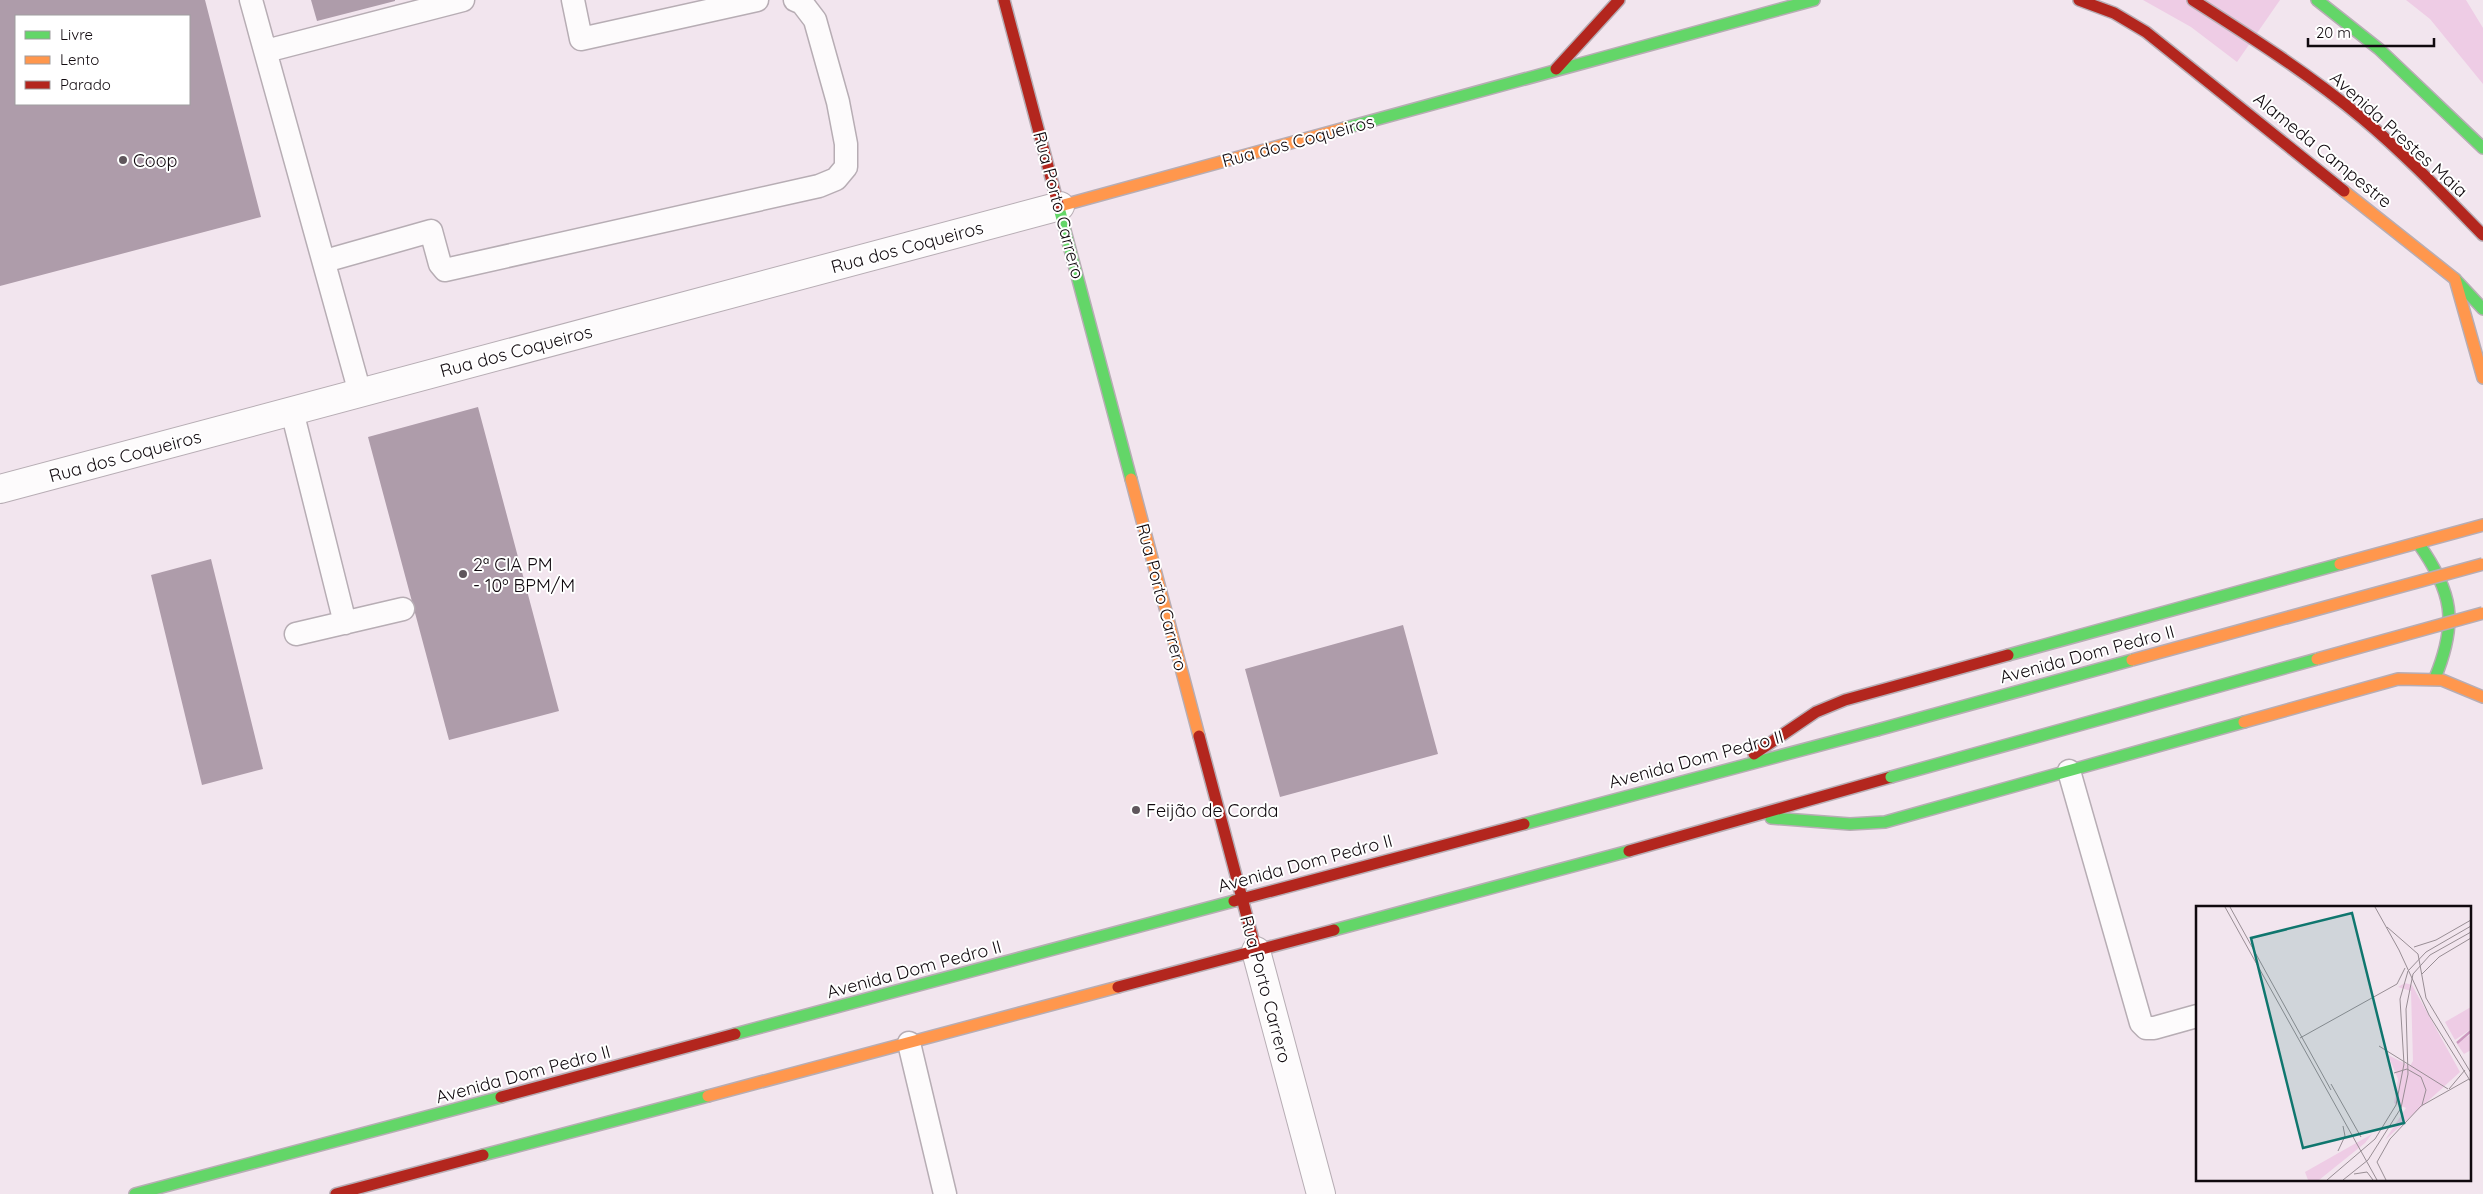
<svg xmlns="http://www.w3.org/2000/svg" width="2483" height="1194" font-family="Quicksand,sans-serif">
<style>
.green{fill:#eecce5}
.building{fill:#ae9caa;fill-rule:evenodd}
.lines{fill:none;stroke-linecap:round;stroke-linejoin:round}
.lane-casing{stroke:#b7adb4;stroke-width:25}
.street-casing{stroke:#b7adb4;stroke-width:30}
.fast-casing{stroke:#b7adb4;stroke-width:14}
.slow-casing{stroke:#b7adb4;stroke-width:14}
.jam-casing{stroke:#b7adb4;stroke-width:14}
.lane{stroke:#fdfbfc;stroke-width:22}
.street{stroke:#fdfbfc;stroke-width:28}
.fast{stroke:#63d668;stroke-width:11}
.slow{stroke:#ff974d;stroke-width:11}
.jam{stroke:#b3261e;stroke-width:11}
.fast-bridge-casing{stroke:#b7adb4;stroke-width:14;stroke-linecap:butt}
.slow-bridge-casing{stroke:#b7adb4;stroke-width:14;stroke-linecap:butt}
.fast-bridge{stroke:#63d668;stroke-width:11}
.slow-bridge{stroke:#ff974d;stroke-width:11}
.poi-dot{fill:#5f565c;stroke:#fff;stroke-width:2}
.labels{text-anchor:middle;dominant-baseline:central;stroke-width:4;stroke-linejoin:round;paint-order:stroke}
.street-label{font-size:18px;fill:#10090e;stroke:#fff}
.poi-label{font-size:18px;fill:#10090e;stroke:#fff;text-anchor:start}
.inset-river{fill:none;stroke:#cc99c0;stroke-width:2.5}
.inset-road{fill:none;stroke:#988d94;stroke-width:1}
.view{fill:#0f766e;fill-opacity:0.15;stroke:#0f766e;stroke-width:2.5}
.inset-edge{fill:none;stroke:#10090e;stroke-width:2.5}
</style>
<rect width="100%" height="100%" fill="#f2e5ee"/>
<!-- green -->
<path class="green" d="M2143 0H2280L2237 62 2191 27Z
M2406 0H2466L2483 28V84L2430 19Z"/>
<!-- building -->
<path class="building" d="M0 0H205L261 217 0 286ZM16 16H189V104H16Z
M311 0H395V1L317 21Z
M478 407 559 711 449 740 368 437Z
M211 559 263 769 202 785 151 575Z
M1403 625 1438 754 1280 797 1245 669Z"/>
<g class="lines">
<!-- lane casing -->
<g class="lane-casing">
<path id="lane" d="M251 0 360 393
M573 0 581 39 757 0
M266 51 463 0
M325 261 431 231 440 264 445 270 819 186 836 179 846 167V144L838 102 815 20 802 3 795 0
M292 411 345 623
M296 634 403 609
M2069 771 2141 1023 2146 1028H2154L2197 1016
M909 1043 945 1194"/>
</g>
<!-- street casing -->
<g class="street-casing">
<path id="street" d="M0 489 1060 206
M1256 951 1321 1194"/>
</g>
<!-- fast casing -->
<g class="fast-casing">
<path id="fast" d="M2317 0 2379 49 2483 148
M1345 128 1814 0
M1058 204 1131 479
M2455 279 2483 309
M2418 543C2453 592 2458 622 2435 678
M2008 655 2340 564
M1771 818 1850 824 1885 822 2244 722
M1524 824 1877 730
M1334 930 1629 851
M735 1034 1234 901
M483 1155 708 1096
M135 1194 501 1097"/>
</g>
<!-- slow casing -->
<g class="slow-casing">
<path id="slow" d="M2344 191 2455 279 2483 378
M1060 206 1345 128
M1131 479 1199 736
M2340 564 2483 525
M2244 722 2398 679 2442 680 2483 697
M708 1096 1118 987"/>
</g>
<!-- jam casing -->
<g class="jam-casing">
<path id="jam" d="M1004 0 1058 204
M2079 0 2114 13 2146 32 2344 191
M2193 0C2251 37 2309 74 2362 118 2405 154 2444 195 2483 235
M1556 69 1619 0
M1199 736 1256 951
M1754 754 1816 712 1845 700 2008 655
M1629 851 1891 777
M1234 901 1524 824
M1118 987 1334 930
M501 1097 735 1034
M336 1194 483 1155"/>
</g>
<!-- lane -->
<use href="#lane" class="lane"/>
<!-- street -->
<use href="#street" class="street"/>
<!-- fast -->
<use href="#fast" class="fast"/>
<!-- slow -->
<use href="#slow" class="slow"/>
<!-- jam -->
<use href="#jam" class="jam"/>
<!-- fast-bridge casing -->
<g class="fast-bridge-casing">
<path id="fast-bridge" d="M1877 730 2132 660
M1891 777 2317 659"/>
</g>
<!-- slow-bridge casing -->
<g class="slow-bridge-casing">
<path id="slow-bridge" d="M2317 659 2483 613
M2132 660 2483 564"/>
</g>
<!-- fast-bridge -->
<use href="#fast-bridge" class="fast-bridge"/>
<!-- slow-bridge -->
<use href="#slow-bridge" class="slow-bridge"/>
</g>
<!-- markers -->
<g class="poi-dot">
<circle cx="123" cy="160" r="5"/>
<circle cx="463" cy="574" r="5"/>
<circle cx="1136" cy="810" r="5"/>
</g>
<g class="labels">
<!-- street labels -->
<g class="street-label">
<text transform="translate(2399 134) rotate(42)">Avenida Prestes Maia</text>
<text transform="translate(1298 141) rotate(-15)">Rua dos Coqueiros</text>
<text transform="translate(2323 150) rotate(39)">Alameda Campestre</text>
<text transform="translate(1059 205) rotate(75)">Rua Porto Carrero</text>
<text transform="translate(907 247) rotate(-15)">Rua dos Coqueiros</text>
<text transform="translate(516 351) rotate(-15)">Rua dos Coqueiros</text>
<text transform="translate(125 456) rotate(-15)">Rua dos Coqueiros</text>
<text transform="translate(1162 597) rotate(75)">Rua Porto Carrero</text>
<text transform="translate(2087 654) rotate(-15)">Avenida Dom Pedro II</text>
<text transform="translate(1696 759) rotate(-15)">Avenida Dom Pedro II</text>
<text transform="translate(1305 863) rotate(-15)">Avenida Dom Pedro II</text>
<text transform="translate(914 969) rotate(-15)">Avenida Dom Pedro II</text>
<text transform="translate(1266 989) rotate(75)">Rua Porto Carrero</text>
<text transform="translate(523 1074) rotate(-15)">Avenida Dom Pedro II</text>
</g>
<!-- poi labels -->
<g class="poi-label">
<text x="133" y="160">Coop</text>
<text x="473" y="564">2ª CIA PM<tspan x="473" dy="21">- 10º BPM/M</tspan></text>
<text x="1146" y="810">Feijão de Corda</text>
</g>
</g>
<!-- overview -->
<g transform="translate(2196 906)">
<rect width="275" height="275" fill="#f2e5ee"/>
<path d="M209 77 216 79 264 166 189 234 210 202 198 197 202 173 192 149 214 160 217 155 215 85 202 81ZM275 101V123L259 134 249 116ZM275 128V144L268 148 261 138ZM176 228 169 237 123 274H112L109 266Z" fill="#eecce5"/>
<path class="inset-river" d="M261 137 275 125"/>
<path class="inset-road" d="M29 1 181 274M34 1 135 184M179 1 203 44 233 109 275 176M191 21 222 48 230 92 275 167M218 41 240 34 275 14M226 68 243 51 275 32M104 132 201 78 209 62M183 140 252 183M198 167 211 163 225 171 230 184 226 199M135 178 165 231M253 183 269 164M142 245 149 230 147 220M158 268 171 266 177 274M131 274 179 233 200 199 208 158 204 93 212 65 230 46 275 20M147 274 172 254 205 202 212 168 210 103 217 68 234 49 275 26M190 274 181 256 194 233 225 200 273 173"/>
<path class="view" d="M156 7 208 217 107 242 55 32Z"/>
<rect width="275" height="275" class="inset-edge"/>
</g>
<!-- legend -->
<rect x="15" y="15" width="175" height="90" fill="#ffffff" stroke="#9f9d9f"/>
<rect x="25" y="31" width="25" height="8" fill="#63d668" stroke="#9f9d9f"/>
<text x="60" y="40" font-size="15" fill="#10090e">Livre</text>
<rect x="25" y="56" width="25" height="8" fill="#ff974d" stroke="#9f9d9f"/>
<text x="60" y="65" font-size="15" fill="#10090e">Lento</text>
<rect x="25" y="81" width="25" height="8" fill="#b3261e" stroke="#9f9d9f"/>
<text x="60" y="90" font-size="15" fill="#10090e">Parado</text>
<!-- scale -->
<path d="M2308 38v8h126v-8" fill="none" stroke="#10090e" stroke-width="2.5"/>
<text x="2316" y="38" font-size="15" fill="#10090e" stroke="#ffffff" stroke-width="4" paint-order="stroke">20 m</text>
</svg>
